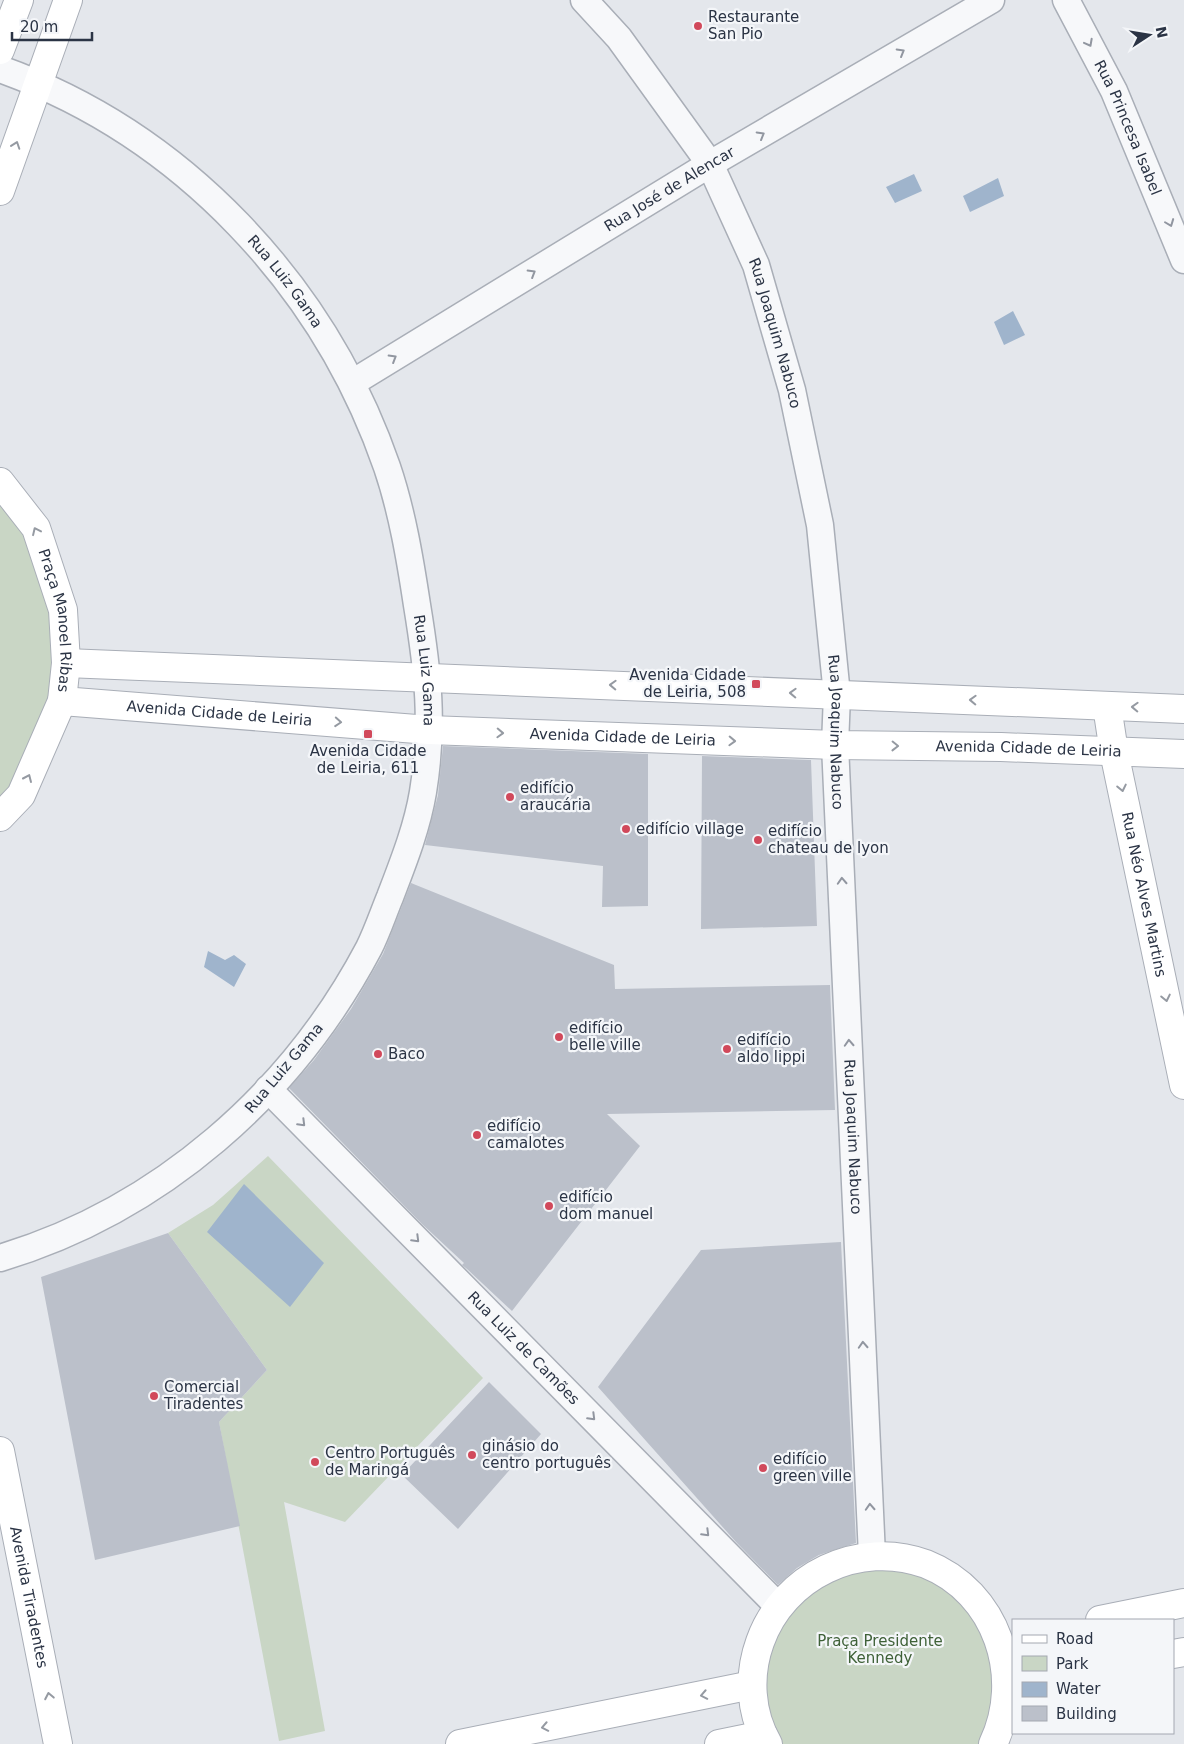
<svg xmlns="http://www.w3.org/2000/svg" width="1184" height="1744" font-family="'DejaVu Sans',sans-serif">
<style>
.green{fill:#c9d6c5}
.water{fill:#9fb4cc}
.building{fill:#bbc0ca}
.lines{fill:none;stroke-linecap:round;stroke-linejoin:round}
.street-casing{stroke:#a9aeb7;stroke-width:29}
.secondary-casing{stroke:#a9aeb7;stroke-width:30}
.street{stroke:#f7f8fa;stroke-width:26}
.secondary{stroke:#fff;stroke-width:28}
.oneway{stroke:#9196a0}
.oneway2{stroke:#959aa2}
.poi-dot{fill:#d1495b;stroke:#f4f6f9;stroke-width:2}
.labels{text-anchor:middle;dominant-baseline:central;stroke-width:4.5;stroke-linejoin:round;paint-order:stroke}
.poi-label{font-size:15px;fill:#2b3445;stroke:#f4f6f9;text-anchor:start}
.street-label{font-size:15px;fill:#2b3445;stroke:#f4f6f9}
.park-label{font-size:15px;fill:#3f6138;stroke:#f4f6f9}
</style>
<rect width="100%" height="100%" fill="#e4e7ec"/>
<!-- green -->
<path class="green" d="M0 482 36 528 66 663 0 817Z
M268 1156 483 1378 345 1522 284 1502 325 1731 279 1741 219 1422 267 1370 168 1233 213 1205Z
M926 1564 1000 1641 993 1744H768L755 1654 820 1571Z"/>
<!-- water -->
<path class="water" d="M914 174 922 191 895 203 886 187Z
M998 178 1004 196 970 212 963 196Z
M1013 311 1025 335 1004 345 994 322Z
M208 951 225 960 234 955 246 964 234 987 204 967Z
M244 1184 324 1263 290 1307 207 1232Z"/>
<!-- building -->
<path class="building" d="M443 746 648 754V906L602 907 603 866 425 845 438 795Z
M702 756 811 760 817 926 701 929Z
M411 883 614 965 615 989 830 985 835 1110 607 1114 640 1146 512 1311 467 1269 462 1265 464 1263 422 1224 289 1088 314 1060 351 1009 383 954Z
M168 1233 267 1370 219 1422 240 1526 95 1560 41 1277Z
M841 1242 856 1543 819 1555 797 1568 778 1585 736 1542 598 1387 701 1250Z
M489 1382 541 1434 458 1529 402 1475Z"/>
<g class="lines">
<!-- street casing -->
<g class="street-casing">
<g id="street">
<path id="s1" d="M584 0 619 38 710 164 756 265 792 390 820 525 837 695 835 745 872 1556"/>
<path id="s2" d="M1066 0 1114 91 1184 260"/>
<path id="s3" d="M0 69C182 134 324 285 387 467 402 511 410 559 417 605 428 672 434 724 423 792 417 828 403 863 390 897 383 914 377 932 369 948 292 1094 160 1210 0 1258"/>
<path id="s4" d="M352 383 710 164 991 0"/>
<path id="s5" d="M268 1089 778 1606"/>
</g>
</g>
<!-- secondary casing -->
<g class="secondary-casing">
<g id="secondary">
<path d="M0 50 19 0"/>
<path d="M0 191 68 0"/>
<path id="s6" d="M0 482 36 528 63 610 66 663 62 701 21 795 0 817"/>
<path d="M66 663 1184 709"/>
<path id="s7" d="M62 701 429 730 835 745 1001 747 1184 754"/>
<path id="s8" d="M1107 706 1114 752 1184 1085"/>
<path id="s9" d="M0 1451 58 1744"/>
<path d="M1100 1620 1184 1603"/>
<path d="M1173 1654 1184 1652"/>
<path d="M460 1744 752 1685"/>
<path d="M719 1744 763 1735"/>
<path d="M768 1744C750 1713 748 1675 760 1642 783 1576 859 1539 926 1564 997 1592 1025 1677 993 1744"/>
</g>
</g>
<!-- street -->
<use href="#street" class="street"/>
<!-- secondary -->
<use href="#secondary" class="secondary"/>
</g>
<!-- one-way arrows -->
<defs><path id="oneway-chevron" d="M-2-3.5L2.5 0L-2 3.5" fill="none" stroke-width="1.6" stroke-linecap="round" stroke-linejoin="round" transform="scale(1.25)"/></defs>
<g class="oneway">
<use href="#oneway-chevron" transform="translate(1089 43) rotate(62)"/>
<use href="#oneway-chevron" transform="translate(901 52) rotate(-30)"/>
<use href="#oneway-chevron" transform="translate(761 135) rotate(-30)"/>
<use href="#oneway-chevron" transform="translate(1170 223) rotate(69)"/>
<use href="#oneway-chevron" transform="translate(532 273) rotate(-31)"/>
<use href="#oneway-chevron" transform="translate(393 358) rotate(-31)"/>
<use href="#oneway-chevron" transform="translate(842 881) rotate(-93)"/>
<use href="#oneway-chevron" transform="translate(849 1043) rotate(-93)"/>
<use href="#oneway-chevron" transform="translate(302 1123) rotate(45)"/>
<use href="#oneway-chevron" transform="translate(416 1239) rotate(45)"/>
<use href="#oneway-chevron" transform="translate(863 1345) rotate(-93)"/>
<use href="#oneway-chevron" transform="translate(592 1417) rotate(45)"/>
<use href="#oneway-chevron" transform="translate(870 1507) rotate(-93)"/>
<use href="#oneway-chevron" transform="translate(706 1533) rotate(45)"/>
</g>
<g class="oneway2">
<use href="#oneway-chevron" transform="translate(16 145) rotate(-71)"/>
<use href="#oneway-chevron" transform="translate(36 531) rotate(-115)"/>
<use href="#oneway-chevron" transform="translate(613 685) rotate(-178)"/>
<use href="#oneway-chevron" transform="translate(793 693) rotate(-178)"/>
<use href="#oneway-chevron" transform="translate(973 700) rotate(-178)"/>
<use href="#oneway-chevron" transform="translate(1135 707) rotate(-178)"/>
<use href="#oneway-chevron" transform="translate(338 722) rotate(4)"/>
<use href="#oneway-chevron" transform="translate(500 733) rotate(2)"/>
<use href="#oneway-chevron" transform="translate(732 741) rotate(2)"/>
<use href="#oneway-chevron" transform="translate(895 746) rotate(1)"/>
<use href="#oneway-chevron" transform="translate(28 778) rotate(-66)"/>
<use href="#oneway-chevron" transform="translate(1122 788) rotate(78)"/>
<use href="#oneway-chevron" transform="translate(1166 998) rotate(78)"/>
<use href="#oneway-chevron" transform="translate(704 1695) rotate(169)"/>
<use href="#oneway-chevron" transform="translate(49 1696) rotate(-101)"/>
<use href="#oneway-chevron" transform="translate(545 1727) rotate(169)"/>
</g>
<!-- markers -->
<g class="poi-dot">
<circle cx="698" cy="26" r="5"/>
<rect x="751" y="679" width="10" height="10" rx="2.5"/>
<rect x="363" y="729" width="10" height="10" rx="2.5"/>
<circle cx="510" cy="797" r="5"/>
<circle cx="626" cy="829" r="5"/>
<circle cx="758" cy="840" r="5"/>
<circle cx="559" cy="1037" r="5"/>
<circle cx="727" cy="1049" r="5"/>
<circle cx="378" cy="1054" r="5"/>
<circle cx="477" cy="1135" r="5"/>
<circle cx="549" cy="1206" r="5"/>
<circle cx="154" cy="1396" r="5"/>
<circle cx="472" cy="1455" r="5"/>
<circle cx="315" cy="1462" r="5"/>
<circle cx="763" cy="1468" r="5"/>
</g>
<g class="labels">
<!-- poi labels -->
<g class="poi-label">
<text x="708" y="17">Restaurante<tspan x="708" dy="17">San Pio</tspan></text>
<text x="746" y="675" text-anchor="end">Avenida Cidade<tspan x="746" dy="17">de Leiria, 508</tspan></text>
<text x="368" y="751" text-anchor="middle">Avenida Cidade<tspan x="368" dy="17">de Leiria, 611</tspan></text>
<text x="520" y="788">edifício<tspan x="520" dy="17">araucária</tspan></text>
<text x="636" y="829">edifício village</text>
<text x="768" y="831">edifício<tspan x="768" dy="17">chateau de lyon</tspan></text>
<text x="569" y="1028">edifício<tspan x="569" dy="17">belle ville</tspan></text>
<text x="737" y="1040">edifício<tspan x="737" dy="17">aldo lippi</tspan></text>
<text x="388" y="1054">Baco</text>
<text x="487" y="1126">edifício<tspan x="487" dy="17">camalotes</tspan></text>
<text x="559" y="1197">edifício<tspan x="559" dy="17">dom manuel</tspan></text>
<text x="164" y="1387">Comercial<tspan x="164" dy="17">Tiradentes</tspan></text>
<text x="482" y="1446">ginásio do<tspan x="482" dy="17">centro português</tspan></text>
<text x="325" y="1453">Centro Português<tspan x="325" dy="17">de Maringá</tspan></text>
<text x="773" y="1459">edifício<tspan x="773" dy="17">green ville</tspan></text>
</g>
<!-- street labels -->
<g class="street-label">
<text stroke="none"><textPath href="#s2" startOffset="142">Rua Princesa Isabel</textPath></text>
<text stroke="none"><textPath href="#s4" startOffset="372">Rua José de Alencar</textPath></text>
<text stroke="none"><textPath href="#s3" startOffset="361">Rua Luiz Gama</textPath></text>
<text stroke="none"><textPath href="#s1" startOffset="389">Rua Joaquim Nabuco</textPath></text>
<text stroke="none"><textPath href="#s6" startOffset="154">Praça Manoel Ribas</textPath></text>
<text stroke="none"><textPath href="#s3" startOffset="781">Rua Luiz Gama</textPath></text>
<text stroke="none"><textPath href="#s7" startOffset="158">Avenida Cidade de Leiria</textPath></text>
<text stroke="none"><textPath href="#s1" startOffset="794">Rua Joaquim Nabuco</textPath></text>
<text stroke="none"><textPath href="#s7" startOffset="562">Avenida Cidade de Leiria</textPath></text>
<text stroke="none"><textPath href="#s7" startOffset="968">Avenida Cidade de Leiria</textPath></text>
<text stroke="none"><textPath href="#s8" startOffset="192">Rua Néo Alves Martins</textPath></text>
<text transform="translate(284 1068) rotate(-50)">Rua Luiz Gama</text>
<text stroke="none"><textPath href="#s1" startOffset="1199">Rua Joaquim Nabuco</textPath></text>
<text stroke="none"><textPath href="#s5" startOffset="364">Rua Luiz de Camões</textPath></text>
<text stroke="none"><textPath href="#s9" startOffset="149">Avenida Tiradentes</textPath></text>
</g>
<!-- park labels -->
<g class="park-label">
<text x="880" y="1641">Praça Presidente<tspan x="880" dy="17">Kennedy</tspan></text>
</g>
</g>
<!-- legend -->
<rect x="1012" y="1619" width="162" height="115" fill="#f4f6f9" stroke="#a4a8b1"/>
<rect x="1022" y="1635" width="25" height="8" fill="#ffffff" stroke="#a4a8b1"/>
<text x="1056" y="1644" font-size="15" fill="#2b3445">Road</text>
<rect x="1022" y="1656" width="25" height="15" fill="#c9d6c5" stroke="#a4a8b1"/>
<text x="1056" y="1669" font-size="15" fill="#2b3445">Park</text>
<rect x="1022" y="1682" width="25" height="15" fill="#9fb4cc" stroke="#a4a8b1"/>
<text x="1056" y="1694" font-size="15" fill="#2b3445">Water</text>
<rect x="1022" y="1706" width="25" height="15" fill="#bbc0ca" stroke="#a4a8b1"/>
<text x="1056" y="1719" font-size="15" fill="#2b3445">Building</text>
<!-- north arrow -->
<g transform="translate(1149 35) rotate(78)" stroke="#f4f6f9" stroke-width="4" paint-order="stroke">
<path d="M0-4L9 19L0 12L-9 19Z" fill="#2b3445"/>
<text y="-8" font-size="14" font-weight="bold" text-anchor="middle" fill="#2b3445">N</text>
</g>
<!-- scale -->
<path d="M12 32v8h80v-8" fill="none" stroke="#2b3445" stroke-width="2.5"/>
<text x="20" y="32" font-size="15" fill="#2b3445" stroke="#f4f6f9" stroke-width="4" paint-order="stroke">20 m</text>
</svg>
